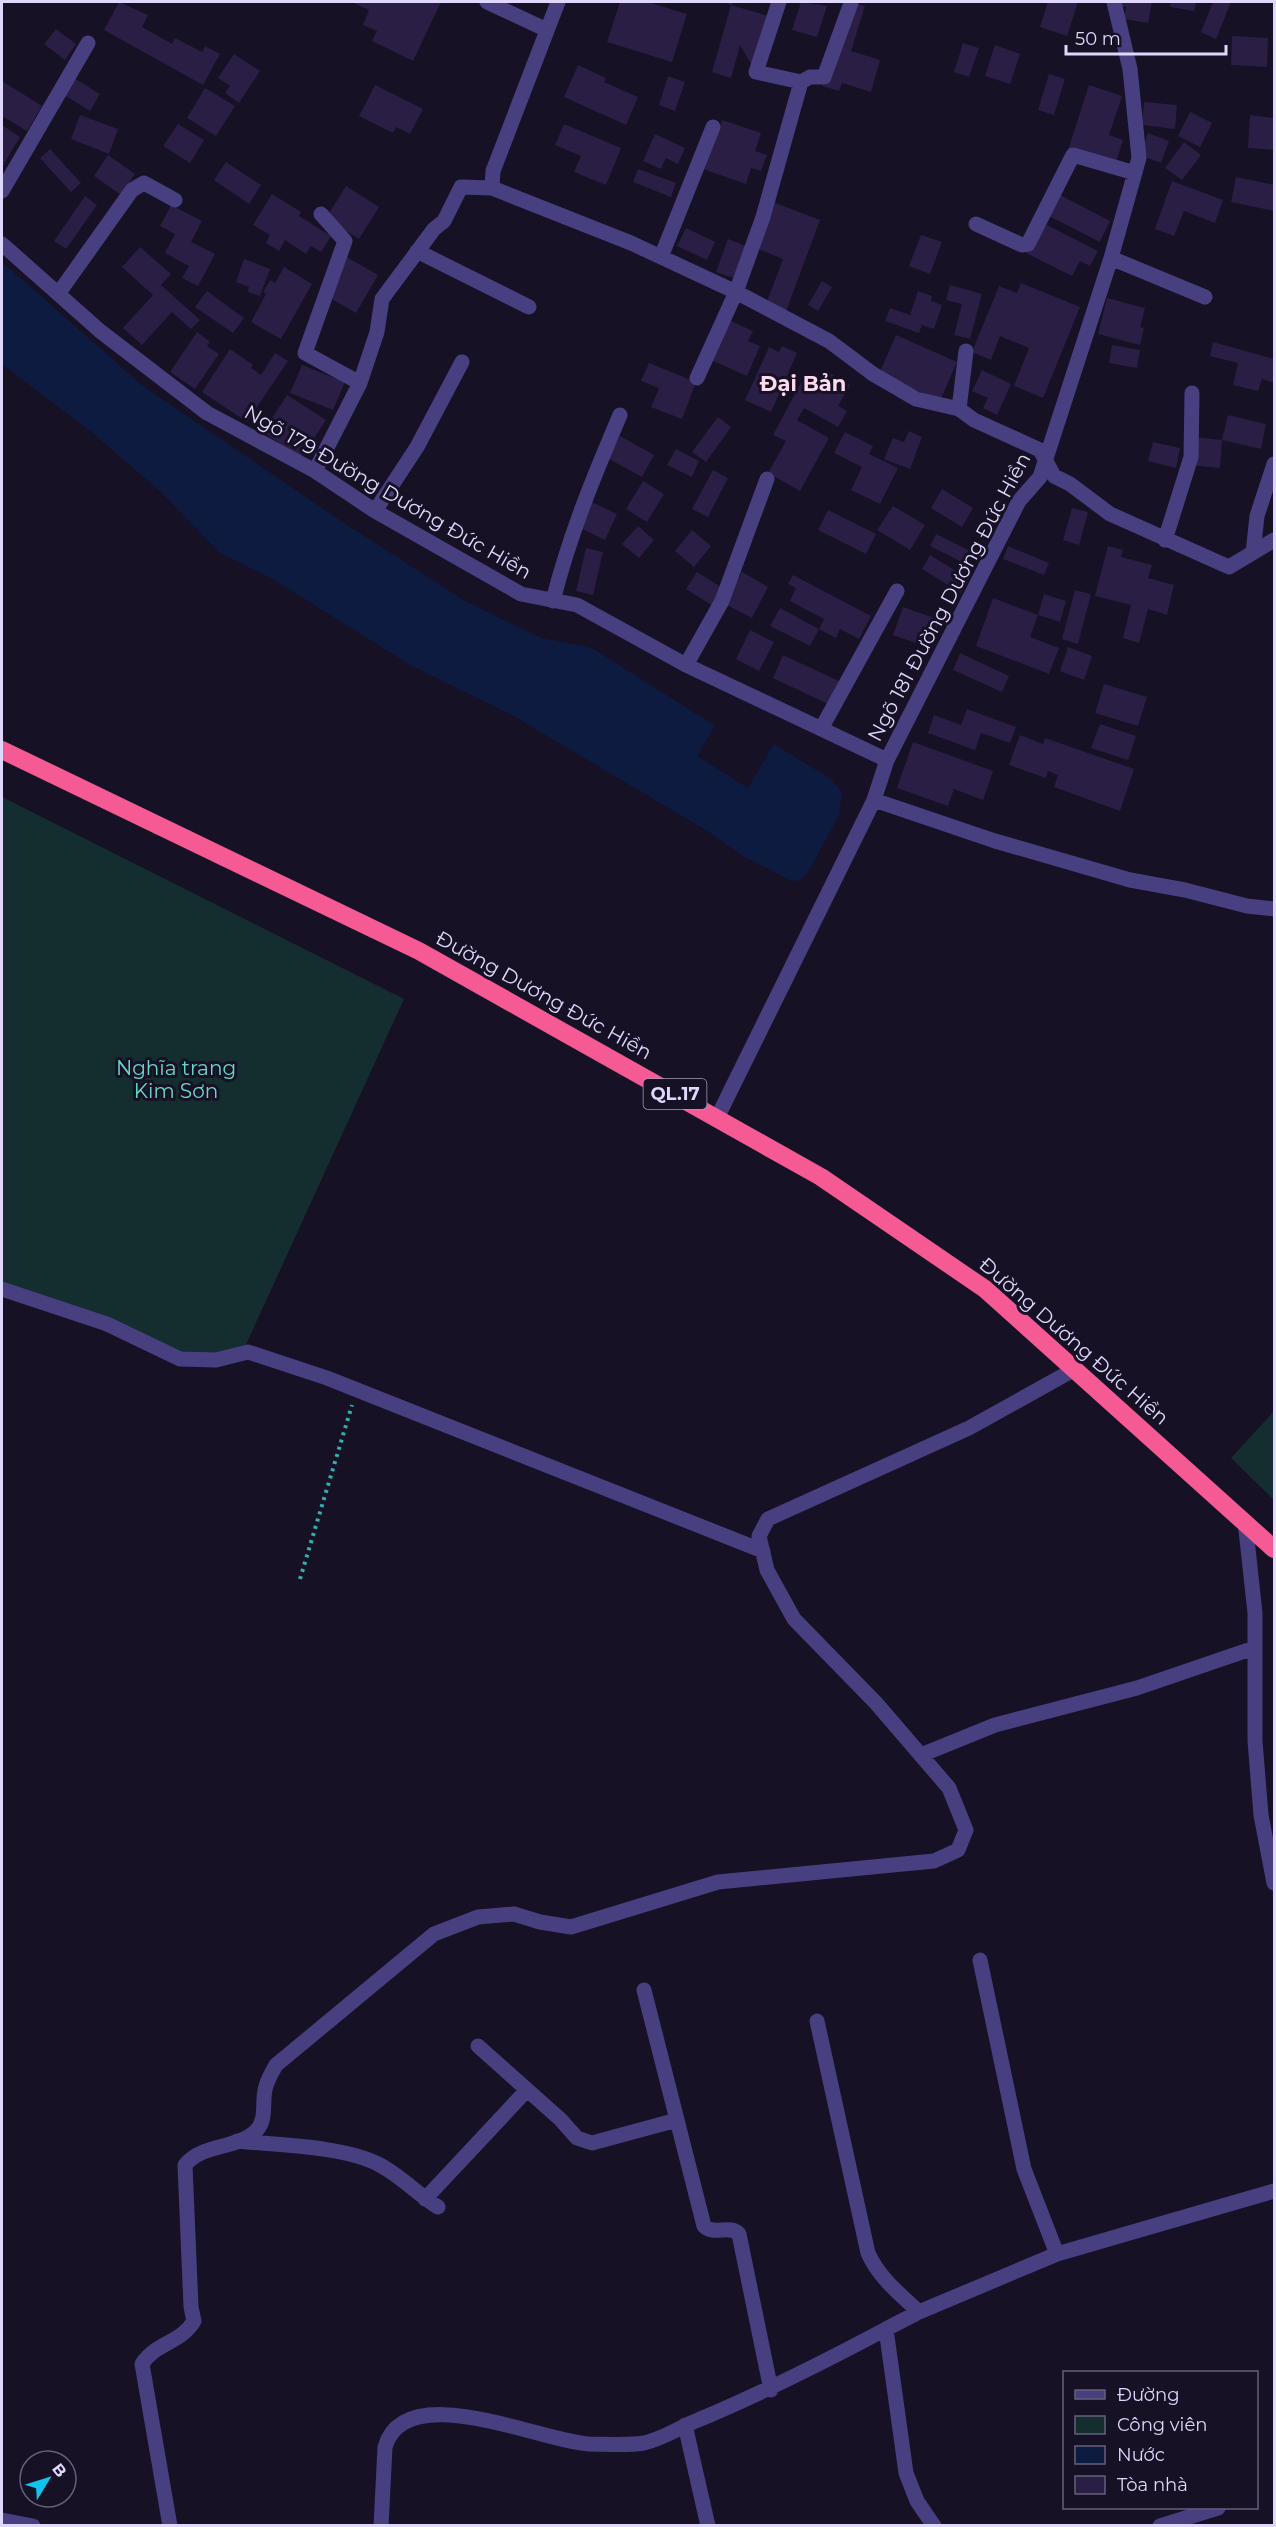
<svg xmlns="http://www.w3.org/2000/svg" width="1276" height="2527" font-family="Montserrat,sans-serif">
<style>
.green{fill:#142d2f}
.water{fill:#0e1b41}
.building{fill:#2a1e45}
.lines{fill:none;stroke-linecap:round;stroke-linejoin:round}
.path{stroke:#37acb0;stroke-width:4;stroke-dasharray:3 4.5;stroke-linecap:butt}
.minor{stroke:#483f81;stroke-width:15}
.highway{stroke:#f55a95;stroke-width:18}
.labels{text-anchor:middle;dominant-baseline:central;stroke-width:6;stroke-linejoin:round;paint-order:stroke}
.shield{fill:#161125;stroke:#a39cbc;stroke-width:1.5}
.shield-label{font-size:18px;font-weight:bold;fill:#dfd7fc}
.street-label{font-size:20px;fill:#dfd7fc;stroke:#161125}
.park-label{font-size:20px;fill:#67d8c7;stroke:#161125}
.neighbourhood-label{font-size:21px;font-weight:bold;fill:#fdd9ec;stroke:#161125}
</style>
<rect width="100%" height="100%" fill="#161125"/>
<!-- green -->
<path class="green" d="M2 797 404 999 244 1349 180 1359 101 1319 2 1293Z
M1274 1411V1500L1231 1458Z"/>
<!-- water -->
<path class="water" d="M2 262 143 386 338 519 465 601 541 638 592 648 715 726 697 756 748 788 774 744 831 779 842 792 839 815 807 874 799 881 790 880 741 855 709 832 512 715 412 666 273 579 220 553 161 492 89 430 2 364Z"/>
<!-- building -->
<path class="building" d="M119 2 148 15 142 27 172 44 175 38 202 52 205 46 220 54 203 85 104 30Z
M351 2H441L413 61 372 41 377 31 363 25 369 10Z
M620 2H648L687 14 672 62 607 42Z
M723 2H733L731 5 768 16 756 72 740 45 731 78 712 72 731 5Z
M801 2 827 6 817 37 792 30Z
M1048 2H1078L1067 36 1040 27Z
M1117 2H1152L1148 23 1124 19 1126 7 1117 5Z
M1171 2H1196L1194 11 1170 7Z
M1213 2H1231L1216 39 1201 32Z
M851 3 865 6 851 51 880 60 871 92 842 83 839 91 822 86Z
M56 29 76 44 65 60 44 44Z
M1232 36 1268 38 1267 67 1231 65Z
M963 43 979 48 969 77 954 72Z
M995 45 1020 54 1010 84 985 76Z
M234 54 260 71 239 103 225 93 230 86 218 78Z
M578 65 606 78 604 82 638 97 626 125 564 97Z
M1049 74 1065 79 1054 115 1038 110Z
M668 76 685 82 675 111 659 105Z
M74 78 100 94 90 111 64 95Z
M2 81 42 106 27 131 2 116Z
M375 85 423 109 410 134 396 127 393 133 359 116Z
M1089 85 1122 96 1109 135 1123 140 1115 165 1068 150Z
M205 88 235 106 216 136 187 118Z
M1144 102 1177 105 1175 129 1142 125Z
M1190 112 1212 123 1200 147 1178 136Z
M80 115 118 129 109 154 71 139Z
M1250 115 1274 118V150L1248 148Z
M722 120 761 133 755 151 767 155 761 171 751 168 746 184 697 167 716 138Z
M178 124 204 140 190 163 163 146Z
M564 124 621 148 606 185 574 172 581 156 555 145Z
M2 125 20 137 2 167Z
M1148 133 1169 141 1161 163 1140 155Z
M655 134 685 148 678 164 666 158 661 169 643 161Z
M1184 142 1201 155 1182 180 1165 168Z
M50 149 81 183 71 192 40 158Z
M108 155 135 174 121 195 94 176Z
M226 162 261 185 249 204 214 180Z
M638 169 676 183 671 197 633 182Z
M1236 177 1274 185V211L1231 202Z
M1172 181 1223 200 1215 223 1184 211 1174 236 1155 229Z
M346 186 379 207 359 239 326 218Z
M272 194 301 212 299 216 331 236 321 252 311 246 306 254 285 240 279 251 266 243 270 235 253 225Z
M1060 195 1110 221 1100 242 1049 216Z
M85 196 97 205 66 249 54 241Z
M770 201 820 220 785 314 765 307 783 259 753 247Z
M171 205 202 221 191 242 215 254 198 286 182 278 189 266 165 253 175 234 160 226Z
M1041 222 1098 251 1090 266 1080 261 1072 276 1026 253Z
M686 228 715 242 707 260 677 246Z
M921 235 942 242 930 274 909 266Z
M728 239 746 246 733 278 716 272Z
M140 247 171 274 161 285 200 320 191 329 172 312 142 345 123 328 153 295 122 267Z
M341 254 378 275 356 313 326 296Z
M244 259 270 269 260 296 248 292 249 287 236 282Z
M284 267 312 284 281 339 251 322 266 294 263 292 270 280 275 283Z
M822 281 832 287 818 311 808 305Z
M1021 283 1080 307 1043 398 1014 386 1029 348 1000 336 991 360 972 352 999 286 1017 293Z
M950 285 982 294 970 339 954 335 962 304 946 300Z
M207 291 244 318 233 333 195 307Z
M918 291 932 296 931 301 942 305 934 329 922 325 919 333 885 321 890 308 910 315Z
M1107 298 1145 308 1140 327 1144 328 1140 345 1098 334Z
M727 319 753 331 748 341 760 346 747 376 709 359Z
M197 332 210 342 207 346 219 354 195 389 170 372Z
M896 335 957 362 940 401 879 374Z
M1213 342 1274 359V383L1262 379 1258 391 1233 385 1238 363 1210 356Z
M1112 345 1140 350 1137 368 1109 363Z
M782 346 797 353 771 412 745 400 769 347 779 352Z
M230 349 253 365 251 368 261 375 275 353 288 361 247 422 202 392Z
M649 363 696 382 682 419 651 407 659 388 641 381Z
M302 365 345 382 333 410 290 393Z
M824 370 850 385 838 406 847 411 838 427 804 408 797 420 829 438 800 491 768 473 786 441 773 435 806 373 819 380Z
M982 370 1011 384 997 415 983 408 988 398 972 391Z
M287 395 326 420 301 458 263 432Z
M1228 415 1266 424 1261 449 1222 440 1220 468 1190 465 1193 437 1222 440Z
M718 417 731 427 706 462 692 452Z
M909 431 922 437 910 469 884 459 893 438 904 442Z
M845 432 873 446 869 454 898 468 880 504 851 490 862 467 834 453Z
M620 436 654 455 642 477 607 458Z
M1153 442 1180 448 1176 468 1148 461Z
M676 449 699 461 692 477 667 465Z
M713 470 728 478 708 517 692 509Z
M643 481 664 494 647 522 626 509Z
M942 489 973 508 962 527 931 508Z
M590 501 617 514 605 540 578 527Z
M893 506 925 525 910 550 877 530Z
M1072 508 1088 512 1079 545 1063 540Z
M828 510 876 534 866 554 818 530Z
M638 526 654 540 639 558 622 544Z
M692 530 711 546 694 567 675 551Z
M936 534 974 553 968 565 930 546Z
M1008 546 1049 563 1044 575 1003 559Z
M1108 546 1123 550 1121 557 1152 565 1148 578 1174 585 1167 615 1148 609 1139 643 1123 638 1131 605 1095 596Z
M586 548 603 552 593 595 576 591Z
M930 555 969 579 961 593 922 569Z
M697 572 724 589 713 606 686 589Z
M742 572 768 587 752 618 725 604Z
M793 575 871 616 859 639 840 629 836 638 819 629 824 619 790 601 796 588 788 584Z
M1075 590 1091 594 1078 644 1062 639Z
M1044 594 1066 601 1060 622 1038 615Z
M993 598 1038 615 1030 637 1059 648 1049 674 976 646Z
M903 607 940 620 930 648 893 635Z
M780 608 819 629 810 646 770 626Z
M750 630 774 642 759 671 736 659Z
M1068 647 1092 656 1084 680 1060 671Z
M960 653 1009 676 1002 692 953 670Z
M783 655 841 682 830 705 773 678Z
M1104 684 1147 697 1138 726 1095 713Z
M967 709 1016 727 1010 743 981 733 975 750 928 733 934 715 961 725Z
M1100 724 1136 736 1128 760 1091 748Z
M1020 735 1043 744 1045 738 1134 769 1120 811 1054 787 1058 775 1048 771 1046 778 1009 765Z
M913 742 993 771 983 800 954 789 948 806 897 788Z"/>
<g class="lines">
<!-- path -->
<path class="path" d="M300 1579 352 1405"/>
<!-- minor -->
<path class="minor" d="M487 2 547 30
M779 2 756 72 801 82
M492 188 631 243 736 292 829 341 873 374 916 399 959 409 974 420 1040 450 1054 476 1070 484 1110 514 1229 567 1274 540
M2 191 88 43
M321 214 345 241 305 353 360 383
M976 224 1022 245 1028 244 1073 155 1135 173
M2 244 100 331 207 413 315 471 375 511 521 594 577 605 686 665 887 760
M417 251 529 307
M661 257 713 127
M1111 258 1205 297
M58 294 132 190 144 183 175 200
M697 378 736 292 763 217 801 82 810 77H824L851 3
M959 409 966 351
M315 471 360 383 377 332 382 299 434 229 444 221 461 187 492 188 493 171 558 2
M375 511 417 447 462 362
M1165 540 1191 457 1192 393
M1253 553 1257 516 1274 464
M553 601C569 536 594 476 620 415
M686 665 722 601 767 479
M821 729 897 591
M874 800 995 841 1130 880 1185 890 1247 906 1274 909
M717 1118 874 800 887 760 1019 501 1040 477 1111 258 1139 158 1130 69 1114 2
M2 1289 107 1324 180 1359 216 1360 248 1352 327 1378 763 1551
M1245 1521 1255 1613V1741L1261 1815 1274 1883
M921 1755 995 1725 1137 1688 1254 1648
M980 1960 1024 2169 1057 2254
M644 1990 704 2226C714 2236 730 2224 739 2234L771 2390
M817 2021 868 2253C879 2278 900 2294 919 2312
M478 2046 560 2119 577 2138 592 2143 677 2120
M237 2141C277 2145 343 2146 378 2164 400 2175 417 2194 438 2207
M425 2199 527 2090
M685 2425 708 2526
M2 2520 33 2526
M170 2526 142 2364C155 2343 181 2343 194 2321L191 2307 185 2165C203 2143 236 2150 256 2131 268 2119 261 2100 266 2086 268 2079 272 2072 276 2065L434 1934 478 1917 514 1914 540 1922 571 1927 718 1882 934 1861 958 1850 966 1830 949 1788 876 1703 794 1619 767 1570 759 1536 768 1519 969 1428 1075 1369
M381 2526 385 2447C405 2377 542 2442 589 2444 607 2444 626 2446 644 2443 663 2439 680 2427 698 2420 763 2393 824 2362 886 2329
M934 2526 917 2501 906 2473 886 2329 919 2312 1057 2254 1274 2191
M1160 2526 1218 2508"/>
<!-- highway -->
<path class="highway" d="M2 750 419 951 821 1177 985 1289 1274 1549"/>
</g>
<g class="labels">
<!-- shield labels -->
<rect class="shield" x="643.5" y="1079" width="63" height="30" rx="4.5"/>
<g class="shield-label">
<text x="675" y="1094">QL.17</text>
</g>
<!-- street labels -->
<g class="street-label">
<text transform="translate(388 492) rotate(30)">Ngõ 179 Đường Dương Đức Hiền</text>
<text transform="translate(949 597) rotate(-62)">Ngõ 181 Đường Dương Đức Hiền</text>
<text transform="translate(544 995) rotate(29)">Đường Dương Đức Hiền</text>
<text transform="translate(1074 1341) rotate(41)">Đường Dương Đức Hiền</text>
</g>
<!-- park labels -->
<g class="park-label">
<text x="176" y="1068">Nghĩa trang<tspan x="176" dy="23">Kim Sơn</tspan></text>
</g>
<!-- neighbourhood labels -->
<g class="neighbourhood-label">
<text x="803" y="383">Đại Bản</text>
</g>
</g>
<!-- border -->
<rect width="1276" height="2527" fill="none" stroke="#dfd7fc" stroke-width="6"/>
<!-- legend -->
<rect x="1063" y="2371" width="195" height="138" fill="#161125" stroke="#66607b" stroke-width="1.5"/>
<rect x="1075" y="2390" width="30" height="9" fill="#483f81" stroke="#66607b" stroke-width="1.5"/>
<text x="1117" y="2401" font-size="18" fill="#dfd7fc">Đường</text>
<rect x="1075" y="2416" width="30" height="18" fill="#142d2f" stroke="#66607b" stroke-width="1.5"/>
<text x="1117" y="2431" font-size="18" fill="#dfd7fc">Công viên</text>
<rect x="1075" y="2446" width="30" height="18" fill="#0e1b41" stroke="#66607b" stroke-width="1.5"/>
<text x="1117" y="2461" font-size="18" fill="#dfd7fc">Nước</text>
<rect x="1075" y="2476" width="30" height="18" fill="#2a1e45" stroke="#66607b" stroke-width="1.5"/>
<text x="1117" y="2491" font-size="18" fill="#dfd7fc">Tòa nhà</text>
<!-- north arrow -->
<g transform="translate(48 2479) rotate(52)"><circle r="28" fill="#161125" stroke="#66607b" stroke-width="1.5"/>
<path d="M0-4.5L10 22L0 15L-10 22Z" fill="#10c4f0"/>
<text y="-9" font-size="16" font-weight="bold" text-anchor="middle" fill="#dfd7fc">B</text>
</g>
<!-- scale -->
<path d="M1066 45v9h160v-9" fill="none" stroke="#dfd7fc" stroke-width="3"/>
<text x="1075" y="45" font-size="18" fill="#dfd7fc" stroke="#161125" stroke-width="4.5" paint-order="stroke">50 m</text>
</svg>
